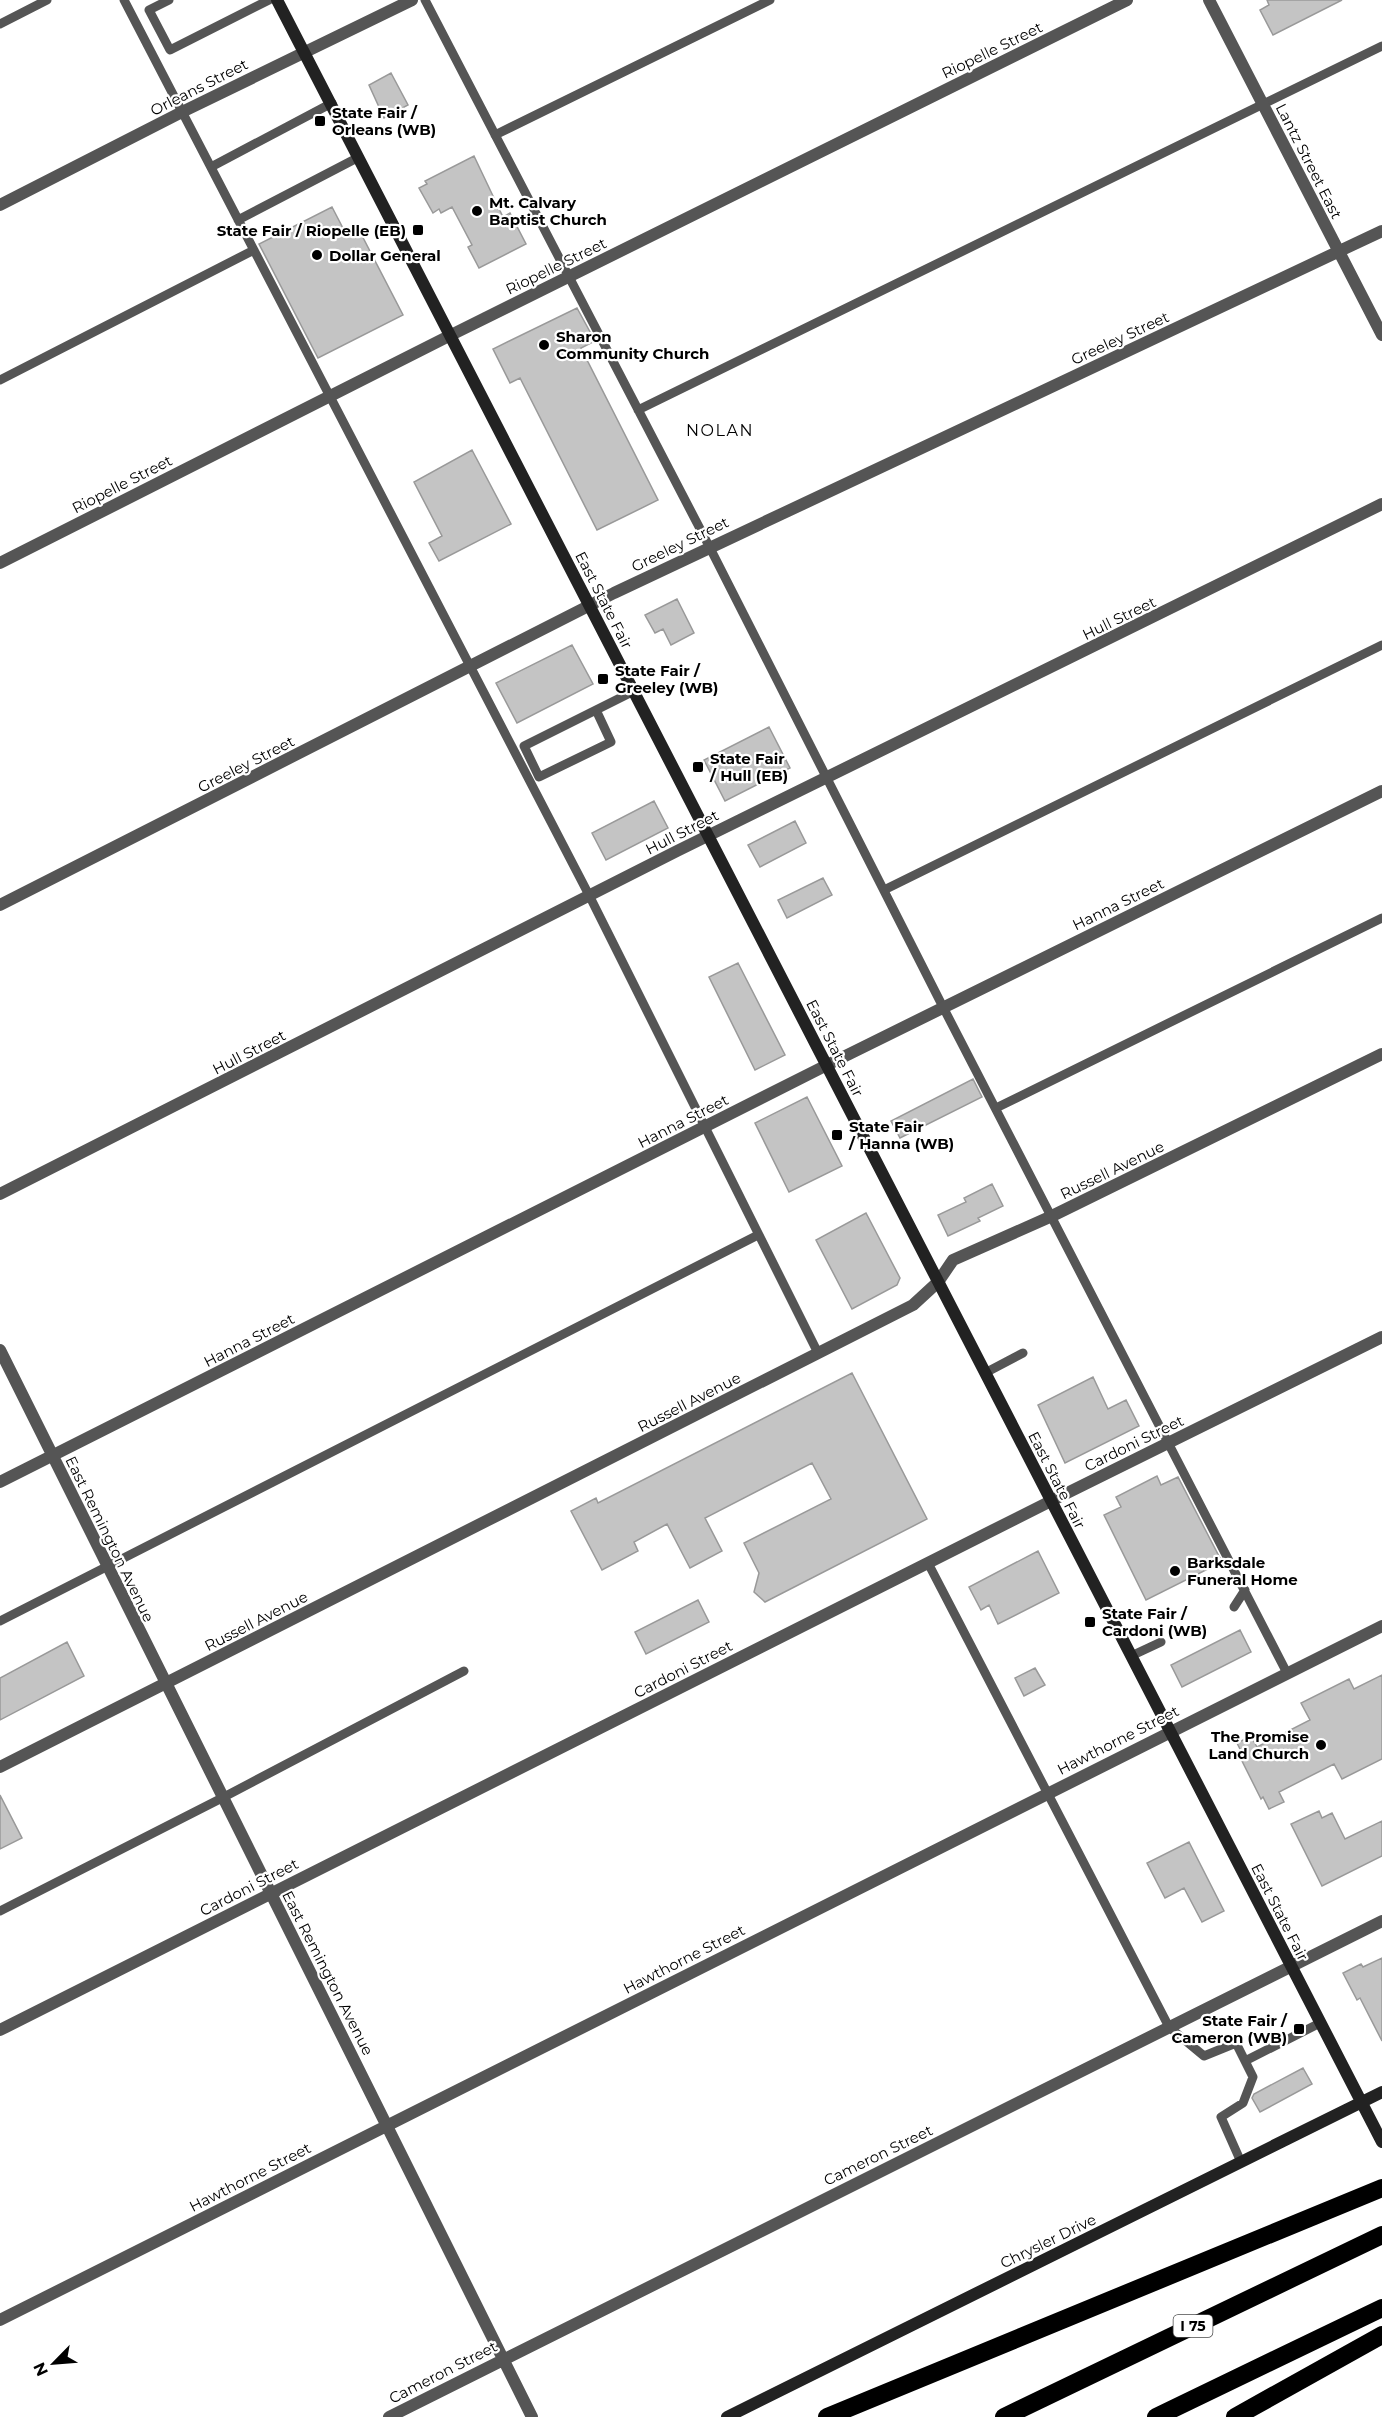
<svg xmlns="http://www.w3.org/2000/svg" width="1382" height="2417" font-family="Montserrat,sans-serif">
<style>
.building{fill:#c4c4c4;stroke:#999;stroke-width:1.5}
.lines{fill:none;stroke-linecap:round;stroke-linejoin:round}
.lane{stroke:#555;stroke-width:9}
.street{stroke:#555;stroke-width:12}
.secondary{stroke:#222;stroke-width:12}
.highway{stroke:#000;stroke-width:18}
.poi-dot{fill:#000;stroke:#fff;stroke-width:2}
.labels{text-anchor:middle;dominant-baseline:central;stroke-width:4.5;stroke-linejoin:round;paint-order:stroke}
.shield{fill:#fff;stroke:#4c4c4c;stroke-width:1.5}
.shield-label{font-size:14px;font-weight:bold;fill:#000}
.street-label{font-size:15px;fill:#000;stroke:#fff}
.poi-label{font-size:15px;font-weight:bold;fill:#000;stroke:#fff;text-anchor:start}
.neighbourhood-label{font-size:16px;letter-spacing:1.5px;fill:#000;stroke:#fff}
</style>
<rect width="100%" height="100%" fill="#fff"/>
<!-- building -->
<path class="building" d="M1267 0H1342L1273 35 1260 10 1269 5Z
M391 73 408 105 384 118 369 85Z
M474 156 503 217 510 213 526 244 479 268 468 247 472 245 452 207 441 213 439 209 433 213 419 188 427 184 425 181Z
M332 207 345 232 357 226 403 315 318 358 259 244Z
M577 308 595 341 581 348 658 500 597 530 520 378 510 383 493 349Z
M472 450 511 524 439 561 429 543 442 536 414 482Z
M677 599 694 633 671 645 663 629 655 633 645 615Z
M572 645 593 684 517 723 496 683Z
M769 727 790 768 725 801 704 760Z
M654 801 668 828 606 860 592 833Z
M795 821 806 843 760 867 748 845Z
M823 878 832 895 787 918 778 900Z
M738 963 785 1055 755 1070 709 977Z
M973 1079 982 1097 900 1138 891 1121Z
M807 1097 842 1166 789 1192 755 1123Z
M992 1184 1003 1206 978 1218 980 1221 948 1236 938 1215 966 1202 964 1198Z
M866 1213 900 1278 897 1285 852 1309 816 1240Z
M852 1373 927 1519 765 1602 754 1592 759 1573 744 1543 831 1499 812 1463 705 1518 722 1551 690 1568 667 1524 634 1542 638 1551 602 1570 571 1511 596 1498 598 1503Z
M1093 1377 1108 1409 1126 1400 1139 1426 1065 1463 1038 1405Z
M1157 1476 1161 1485 1178 1477 1222 1562 1146 1600 1104 1515 1121 1507 1116 1497Z
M1038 1551 1059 1593 998 1624 989 1605 981 1610 969 1587Z
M698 1600 709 1622 646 1654 635 1632Z
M1240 1630 1251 1652 1182 1687 1171 1665Z
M67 1642 84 1676 0 1720V1678Z
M1035 1668 1045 1685 1024 1696 1015 1678Z
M1382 1675V1759L1342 1779 1334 1764 1279 1792 1284 1802 1269 1809 1263 1797 1261 1799 1239 1755 1242 1753 1237 1743 1251 1736 1257 1747 1310 1720 1301 1703 1349 1679 1354 1689Z
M0 1795 22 1838 0 1849Z
M1319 1811 1322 1818 1332 1813 1345 1839 1382 1821V1856L1322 1886 1291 1824Z
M1189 1842 1224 1911 1202 1922 1184 1888 1165 1898 1147 1863Z
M1382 1958V2041L1360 1998 1357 2000 1343 1973 1361 1964 1363 1967Z
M1303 2068 1312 2084 1260 2112 1252 2098 1254 2094Z"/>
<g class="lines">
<!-- lane -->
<path class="lane" d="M124 0 590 897 818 1353
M169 0 149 10 170 50 269 0
M425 0 709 546 943 1007 1287 1673
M0 24 47 0
M495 135 770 0
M211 167 332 103
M238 220 359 157
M0 380 254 250
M638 410 1382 46
M596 710 611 742 539 777 524 746 634 691
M884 890 1382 645
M996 1108 1382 918
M985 1373 1023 1353
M928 1563 1169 2027 1204 2056 1236 2043 1253 2077 1243 2103 1221 2117 1241 2162
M1234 1607 1245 1590
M0 1621 758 1235
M1131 1656 1161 1642
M0 1911 222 1798 464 1671
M1245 2061 1320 2023"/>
<!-- street -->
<path class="street" d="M1209 0 1382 335
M0 205 182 112 412 0
M0 563 451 335 1127 0
M0 905 614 593 1382 231
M0 1194 677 851 1382 504
M0 1350 532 2417
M0 1482 827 1065 1382 791
M0 1767 913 1305 938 1282 953 1260 1052 1216 1382 1054
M0 2030 1051 1501 1382 1337
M0 2320 1382 1626
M389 2417 1382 1921"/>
<!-- secondary -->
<path class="secondary" d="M277 0 1382 2142
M727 2417 1382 2092"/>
<!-- highway -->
<path class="highway" d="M827 2417 1382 2188
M1004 2417 1382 2235
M1156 2417 1382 2308
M1235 2417 1382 2335"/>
</g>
<!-- markers -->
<g class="poi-dot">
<rect x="314" y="115" width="12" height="12" rx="3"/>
<circle cx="477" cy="211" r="6"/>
<rect x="412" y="224" width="12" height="12" rx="3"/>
<circle cx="317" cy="255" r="6"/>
<circle cx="544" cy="345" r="6"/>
<rect x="597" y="673" width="12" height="12" rx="3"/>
<rect x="692" y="761" width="12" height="12" rx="3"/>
<rect x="831" y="1129" width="12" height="12" rx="3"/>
<circle cx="1175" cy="1571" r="6"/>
<rect x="1084" y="1616" width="12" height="12" rx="3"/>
<circle cx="1321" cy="1745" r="6"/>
<rect x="1293" y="2023" width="12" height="12" rx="3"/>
</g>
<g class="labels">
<!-- shield labels -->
<rect class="shield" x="1173.5" y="2315" width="39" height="22" rx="4.5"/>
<g class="shield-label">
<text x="1193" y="2326">I 75</text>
</g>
<!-- street labels -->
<g class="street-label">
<text transform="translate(992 50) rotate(-26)">Riopelle Street</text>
<text transform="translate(199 87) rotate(-27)">Orleans Street</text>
<text transform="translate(1309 161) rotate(63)">Lantz Street East</text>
<text transform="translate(556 266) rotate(-26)">Riopelle Street</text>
<text transform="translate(1120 338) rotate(-25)">Greeley Street</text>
<text transform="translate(122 484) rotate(-27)">Riopelle Street</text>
<text transform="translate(680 544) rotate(-26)">Greeley Street</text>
<text transform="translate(604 600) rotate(63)">East State Fair</text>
<text transform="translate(1119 618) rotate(-26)">Hull Street</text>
<text transform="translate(246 764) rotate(-27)">Greeley Street</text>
<text transform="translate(682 832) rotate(-27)">Hull Street</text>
<text transform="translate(1118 904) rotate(-26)">Hanna Street</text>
<text transform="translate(835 1048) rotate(63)">East State Fair</text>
<text transform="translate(249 1052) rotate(-27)">Hull Street</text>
<text transform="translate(683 1121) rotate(-27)">Hanna Street</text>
<text transform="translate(1112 1170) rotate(-26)">Russell Avenue</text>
<text transform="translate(249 1340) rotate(-27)">Hanna Street</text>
<text transform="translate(689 1402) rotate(-27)">Russell Avenue</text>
<text transform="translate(1134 1443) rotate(-26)">Cardoni Street</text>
<text transform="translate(1057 1480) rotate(63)">East State Fair</text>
<text transform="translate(110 1539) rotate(64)">East Remington Avenue</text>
<text transform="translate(256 1621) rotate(-27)">Russell Avenue</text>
<text transform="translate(683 1669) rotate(-27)">Cardoni Street</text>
<text transform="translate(1118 1740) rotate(-27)">Hawthorne Street</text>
<text transform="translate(249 1887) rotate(-27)">Cardoni Street</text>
<text transform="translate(1280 1912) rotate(63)">East State Fair</text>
<text transform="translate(684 1959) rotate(-27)">Hawthorne Street</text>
<text transform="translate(328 1973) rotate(63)">East Remington Avenue</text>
<text transform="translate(878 2155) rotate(-26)">Cameron Street</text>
<text transform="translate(250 2177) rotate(-27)">Hawthorne Street</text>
<text transform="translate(1048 2241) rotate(-26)">Chrysler Drive</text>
<text transform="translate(443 2372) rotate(-27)">Cameron Street</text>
</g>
<!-- poi labels -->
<g class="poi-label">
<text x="332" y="112">State Fair /<tspan x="332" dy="17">Orleans (WB)</tspan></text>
<text x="489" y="202">Mt. Calvary<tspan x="489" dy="17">Baptist Church</tspan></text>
<text x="406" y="230" text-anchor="end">State Fair / Riopelle (EB)</text>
<text x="329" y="255">Dollar General</text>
<text x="556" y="336">Sharon<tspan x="556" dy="17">Community Church</tspan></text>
<text x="615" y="670">State Fair /<tspan x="615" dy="17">Greeley (WB)</tspan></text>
<text x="710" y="758">State Fair<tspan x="710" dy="17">/ Hull (EB)</tspan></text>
<text x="849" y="1126">State Fair<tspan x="849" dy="17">/ Hanna (WB)</tspan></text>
<text x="1187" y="1562">Barksdale<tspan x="1187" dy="17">Funeral Home</tspan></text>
<text x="1102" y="1613">State Fair /<tspan x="1102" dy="17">Cardoni (WB)</tspan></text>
<text x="1309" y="1736" text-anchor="end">The Promise<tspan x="1309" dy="17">Land Church</tspan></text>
<text x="1287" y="2020" text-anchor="end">State Fair /<tspan x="1287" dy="17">Cameron (WB)</tspan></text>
</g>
<!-- neighbourhood labels -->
<g class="neighbourhood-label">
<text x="720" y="430">NOLAN</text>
</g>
</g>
<!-- north arrow -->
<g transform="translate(54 2363) rotate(245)" stroke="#ffffff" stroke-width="4.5" paint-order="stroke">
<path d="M0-4.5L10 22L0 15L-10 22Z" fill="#000000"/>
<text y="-9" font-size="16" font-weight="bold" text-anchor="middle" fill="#000000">N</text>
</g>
</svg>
